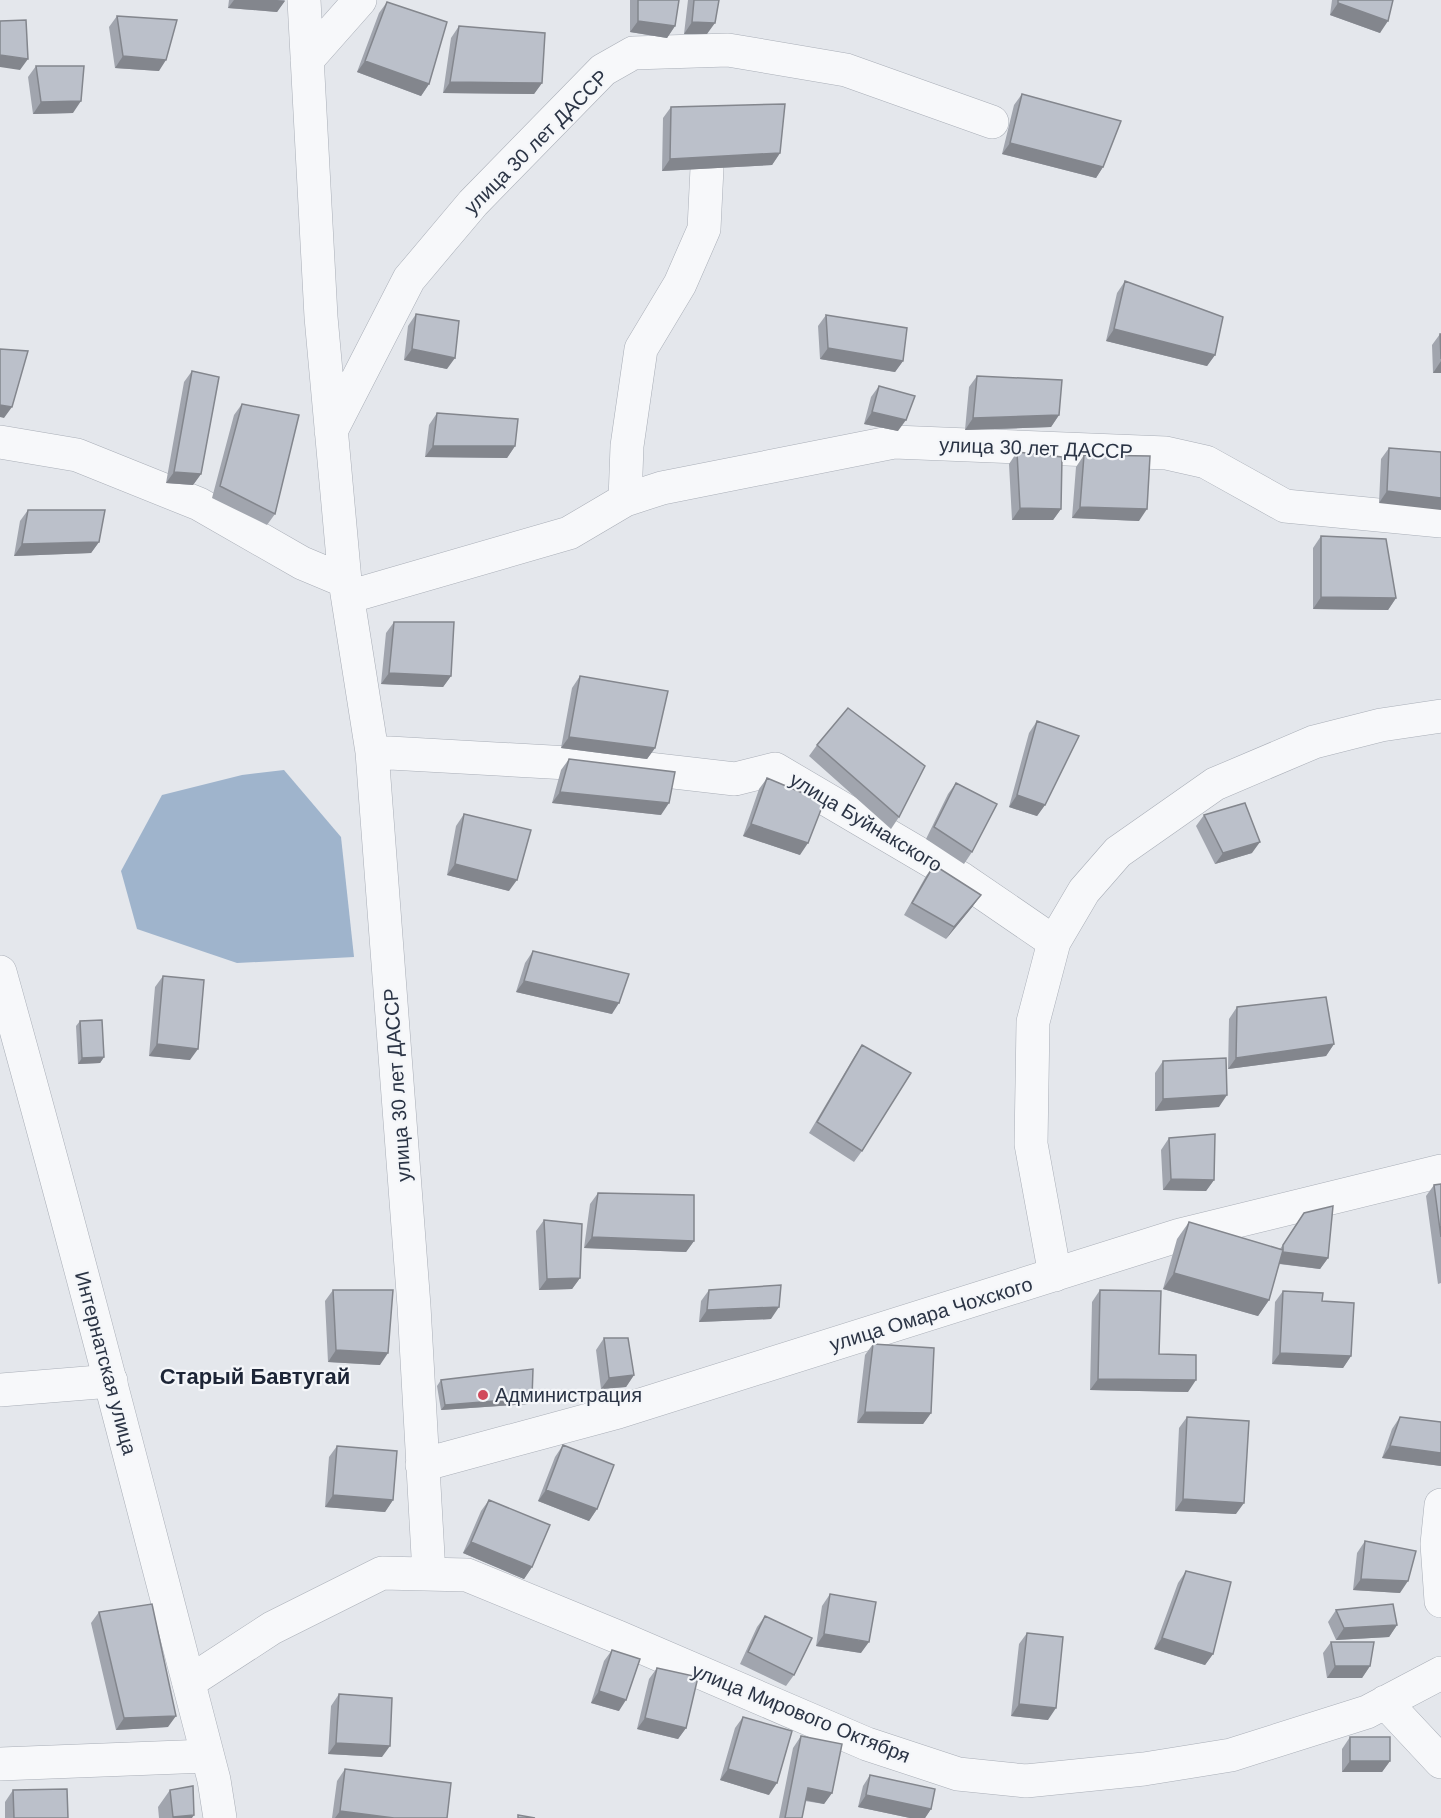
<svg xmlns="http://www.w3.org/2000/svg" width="1441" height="1818" font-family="Helvetica,sans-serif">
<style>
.water{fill:#9fb4cc}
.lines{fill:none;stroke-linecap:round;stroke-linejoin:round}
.minor-casing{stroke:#a9aeb7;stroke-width:34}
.tertiary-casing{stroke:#a9aeb7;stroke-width:34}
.minor{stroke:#f7f8fa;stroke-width:33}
.tertiary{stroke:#f7f8fa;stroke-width:33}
.wall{fill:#a1a5ae}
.shaded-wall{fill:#83868d}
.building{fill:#bbc0ca;stroke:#83868d;stroke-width:1.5}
.poi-dot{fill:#d1495b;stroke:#f4f6f9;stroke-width:2}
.labels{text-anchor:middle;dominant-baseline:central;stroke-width:4.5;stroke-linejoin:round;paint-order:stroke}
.street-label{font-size:20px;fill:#2b3445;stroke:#f4f6f9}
.poi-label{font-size:20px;fill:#2b3445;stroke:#f4f6f9;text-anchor:start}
.quarter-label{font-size:22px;font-weight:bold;fill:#1d2536;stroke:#f4f6f9}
</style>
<rect width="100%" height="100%" fill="#e4e7ec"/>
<!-- water -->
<path class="water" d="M284 770 341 837 354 957 237 963 137 929 121 871 162 795 242 775Z"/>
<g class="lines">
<!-- minor casing -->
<g class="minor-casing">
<path id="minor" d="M304 0 321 317 345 581 372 752 414 1306 429 1574
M307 60 360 0
M331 431 409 279 473 203 603 70 633 53 728 50 846 70 992 122
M0 442 77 455 199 504 302 563 345 581
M625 500 627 446 641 349 680 284 704 229 707 168
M348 597 569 533 625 500 662 488 894 442 1166 453 1206 462 1285 506 1441 521
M372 752 622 766 735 779 775 769 962 879 1054 942
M1055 1275 1031 1144 1033 1022 1054 942 1084 891 1118 852 1215 784 1314 742 1381 725 1441 716
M0 1390 111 1381
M422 1465 618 1412 1180 1235 1441 1171
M1441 1505 1437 1544 1441 1601
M189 1682 272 1628 382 1573 467 1575 618 1637 867 1744 958 1774 1026 1781 1144 1769 1231 1755 1367 1712 1441 1673
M1385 1702 1441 1762
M0 1764 207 1756"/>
</g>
<!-- tertiary casing -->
<g class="tertiary-casing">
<path id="tertiary" d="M0 972C75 1241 144 1511 214 1780L220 1818"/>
</g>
<!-- minor -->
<use href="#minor" class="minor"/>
<!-- tertiary -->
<use href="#tertiary" class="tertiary"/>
</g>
<!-- wall -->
<path class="wall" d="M229 0H285L277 12 228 8Z
M630 0H679L675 26 667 38 630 32Z
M688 0H719L707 34H684Z
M1332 0H1393L1380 33 1330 15Z
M387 2 429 84 421 96 357 72 379 13Z
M117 16 159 71 115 68 109 27Z
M459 26 542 83 534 94 443 93 451 38Z
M36 66 73 113 33 114 28 77Z
M1022 94 1103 167 1096 178 1002 154 1014 105Z
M671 107 780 153 772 165 662 171 663 118Z
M1125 281 1215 355 1207 366 1106 341 1117 293Z
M416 314 447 369 404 360 408 326Z
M826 315 903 361 895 372 820 359 818 326Z
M1440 334H1441V373H1433L1432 345Z
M192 371 201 474 193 485 166 483 184 382Z
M977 376 1059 415 1051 427 965 430 969 387Z
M879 386 898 431 864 424 871 397Z
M242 404 275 514 267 525 212 498 234 415Z
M437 413 515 446 507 458 425 457 429 425Z
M1389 448 1441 452 1379 503 1381 459Z
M1017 452 1061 509 1053 520H1012L1009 464Z
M1084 455 1139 521 1072 518 1076 467Z
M28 510 99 542 91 553 14 556 20 521Z
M1321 536 1396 598 1388 610 1313 609V548Z
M394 622 451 676 443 687 381 684 386 633Z
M580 676 655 748 647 759 561 748 572 688Z
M1037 721 1045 805 1037 816 1009 807 1029 733Z
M817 745 899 817 891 829 809 756Z
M569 759 661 815 552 803 561 770Z
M767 778 800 855 743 836 759 789Z
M956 783 972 852 964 864 926 839 948 794Z
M464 814 509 891 447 875 456 826Z
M1204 815 1252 853 1215 864 1196 826Z
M934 865 973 906 946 939 904 915 926 876Z
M533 951 612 1014 516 992 525 963Z
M163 976 190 1060 149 1056 155 987Z
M1237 1007 1334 1044 1326 1056 1228 1069 1229 1019Z
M80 1021 104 1057 100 1063 78 1064 76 1026Z
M862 1045V1151L854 1162 809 1133 854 1057Z
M1163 1061 1219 1107 1155 1111V1073Z
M1169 1138 1214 1180 1206 1191 1163 1190 1161 1150Z
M1441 1184V1283L1438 1284 1426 1196 1434 1185Z
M598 1193 694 1241 686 1252 584 1248 590 1204Z
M1304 1213 1328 1258 1320 1269 1279 1264 1269 1300 1258 1316 1163 1289 1177 1239 1189 1222 1280 1249Z
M544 1220 580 1278 572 1289 539 1290 536 1231Z
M333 1290 380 1365 328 1362 325 1301Z
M709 1290 771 1319 699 1322 701 1301Z
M1100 1290 1159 1354 1188 1392 1090 1390 1092 1302Z
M1283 1291 1351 1356 1343 1368 1272 1364 1275 1302Z
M604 1338 634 1375 626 1387 601 1389 596 1350Z
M873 1344 931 1413 923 1424 857 1423 865 1355Z
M441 1380 532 1398 528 1404 441 1410 437 1386Z
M1187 1417 1236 1514 1175 1511 1179 1428Z
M1400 1417 1441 1422V1466L1382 1458 1392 1429Z
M563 1445 597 1509 589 1521 538 1501 555 1457Z
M337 1446 393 1500 385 1512 325 1507 329 1457Z
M489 1500 532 1567 524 1579 463 1553 481 1511Z
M1365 1541 1400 1593 1353 1590 1357 1553Z
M1186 1571 1213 1654 1205 1665 1154 1649 1178 1583Z
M830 1594 861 1653 816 1646 822 1606Z
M1336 1610 1397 1625 1389 1637 1336 1640 1328 1622Z
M99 1612 168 1727 116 1730 91 1623Z
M765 1616 794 1675 786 1686 740 1664 757 1627Z
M1027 1633 1048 1720 1011 1716 1019 1644Z
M1331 1642 1370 1666 1362 1678H1327L1323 1653Z
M612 1650 619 1711 591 1703 604 1661Z
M657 1668 686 1728 678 1739 637 1729 649 1679Z
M339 1694 382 1757 328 1754 331 1706Z
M743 1717 769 1795 720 1780 735 1728Z
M801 1736 832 1793 824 1804 805 1801 802 1818H779L793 1748Z
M1350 1737 1390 1761 1382 1772H1342V1749Z
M345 1769 447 1818H332L337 1781Z
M870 1775 931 1809 925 1818H910L858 1807 863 1786Z
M13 1790 68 1818H5V1802Z
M170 1790 192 1818H159L158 1807Z"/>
<!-- shaded-wall -->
<path class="shaded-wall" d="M234 0H277L285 1 277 12 228 8Z
M1338 3 1388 21 1380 33 1330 15Z
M638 21 675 26 667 38 630 32Z
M692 22 715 23 707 34H684Z
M0 55 28 59 20 70 0 67Z
M123 56 166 60 159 71 115 68Z
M365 61 429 84 421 96 357 72Z
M450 82 542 83 534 94 443 93Z
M81 101 73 113 33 114 41 102Z
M1010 143 1103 167 1096 178 1002 154Z
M780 153 772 165 662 171 670 159Z
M1114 329 1215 355 1207 366 1106 341Z
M828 348 903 361 895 372 820 359Z
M412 349 455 358 447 369 404 360Z
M1441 361V373H1433Z
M0 405 12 407 4 418 0 417Z
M872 412 906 420 898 431 864 424Z
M1059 415 1051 427 965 430 973 418Z
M433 446H515L507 458 425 457Z
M174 472 201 474 193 485 166 483Z
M1387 491 1441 498V510L1379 503Z
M1080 507 1147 509 1139 521 1072 518Z
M1020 508 1061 509 1053 520H1012Z
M99 542 91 553 14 556 22 544Z
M1321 597 1396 598 1388 610 1313 609Z
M389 673 451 676 443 687 381 684Z
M569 737 655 748 647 759 561 748Z
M560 792 669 803 661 815 552 803Z
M1017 795 1045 805 1037 816 1009 807Z
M751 824 808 843 800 855 743 836Z
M1260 842 1252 853 1215 864 1223 853Z
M455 864 517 880 509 891 447 875Z
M981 895 973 906 946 939 954 927Z
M524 981 619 1003 612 1014 516 992Z
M157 1044 198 1049 190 1060 149 1056Z
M1334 1044 1326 1056 1228 1069 1236 1058Z
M104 1057 100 1063 78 1064 82 1058Z
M1227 1095 1219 1107 1155 1111 1163 1099Z
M1171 1179 1214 1180 1206 1191 1163 1190Z
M592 1237 694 1241 686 1252 584 1248Z
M1282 1252 1328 1258 1320 1269 1274 1263Z
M1174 1273 1269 1300 1258 1316 1163 1289Z
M580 1278 572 1289 539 1290 547 1279Z
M779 1307 771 1319 699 1322 707 1310Z
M336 1350 388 1353 380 1365 328 1362Z
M1280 1353 1351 1356 1343 1368 1272 1364Z
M634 1375 626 1387 601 1389 609 1378Z
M1098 1379 1196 1380 1188 1392 1090 1390Z
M532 1398 528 1404 441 1410 445 1405Z
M865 1412 931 1413 923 1424 857 1423Z
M1390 1446 1441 1453V1466L1382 1458Z
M546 1490 597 1509 589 1521 538 1501Z
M333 1495 393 1500 385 1512 325 1507Z
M1183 1499 1244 1503 1236 1514 1175 1511Z
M471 1542 532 1567 524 1579 463 1553Z
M1361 1579 1408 1581 1400 1593 1353 1590Z
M1397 1625 1389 1637 1336 1640 1344 1628Z
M824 1634 869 1642 861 1653 816 1646Z
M1162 1638 1213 1654 1205 1665 1154 1649Z
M1335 1666H1370L1362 1678H1327Z
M599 1691 626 1700 619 1711 591 1703Z
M1019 1704 1056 1708 1048 1720 1011 1716Z
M176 1716 168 1727 116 1730 124 1718Z
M645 1718 686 1728 678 1739 637 1729Z
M336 1743 390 1746 382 1757 328 1754Z
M1350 1761H1390L1382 1772H1342Z
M728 1769 777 1783 769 1795 720 1780Z
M808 1788 832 1793 824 1804 800 1799Z
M866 1795 931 1809 925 1818H910L858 1807Z
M340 1811 394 1818H335Z
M194 1815 192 1818H173V1817Z"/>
<!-- building -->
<path class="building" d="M638 0H679L675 26 638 21Z
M694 0H719L715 23 692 22Z
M1338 0H1393L1388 21 1338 3Z
M387 2 447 22 429 84 365 61Z
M117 16 177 20 166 60 123 56Z
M26 20 28 59 0 55V21Z
M459 26 545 33 542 83 450 82Z
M36 66H84L81 101 41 102Z
M1022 94 1121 121 1103 167 1010 143Z
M785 104 780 153 670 159 671 107Z
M1125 281 1223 317 1215 355 1114 329Z
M416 314 459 321 455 358 412 349Z
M826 315 907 328 903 361 828 348Z
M1440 334H1441V359Z
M0 349 28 351 12 407 0 405Z
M192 371 219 377 201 474 174 472Z
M977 376 1062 380 1059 415 973 418Z
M879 386 915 396 906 420 872 412Z
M242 404 299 415 275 514 220 486Z
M437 413 518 419 515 446H433Z
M1389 448 1441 452V498L1387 491Z
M1017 452 1062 457 1061 509 1020 508Z
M1084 455 1150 456 1147 509 1080 507Z
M28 510H105L99 542 22 544Z
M1321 536 1386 539 1396 598 1321 597Z
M394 622H454L451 676 389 673Z
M580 676 668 691 655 748 569 737Z
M848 708 925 766 899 817 817 745Z
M1037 721 1079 736 1045 805 1017 795Z
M569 759 675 772 669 803 560 792Z
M767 778 824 802 808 843 751 824Z
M956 783 997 804 972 852 934 827Z
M1245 803 1260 842 1223 853 1204 815Z
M464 814 531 830 517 880 455 864Z
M934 865 981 895 954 927 912 903Z
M533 951 629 974 619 1003 524 981Z
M163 976 204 980 198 1049 157 1044Z
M1326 997 1334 1044 1236 1058 1237 1007Z
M102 1020 104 1057 82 1058 80 1021Z
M862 1045 911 1073 862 1151 817 1122Z
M1226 1058 1227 1095 1163 1099V1061Z
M1215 1134 1214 1180 1171 1179 1169 1138Z
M1441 1184V1237L1434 1185Z
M598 1193 694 1195V1241L592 1237Z
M1333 1206 1328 1258 1283 1252V1245L1304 1213Z
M544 1220 582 1224 580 1278 547 1279Z
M1189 1222 1283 1250 1269 1300 1174 1273Z
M781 1285 779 1307 707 1310 709 1290Z
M333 1290H393L388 1353 336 1350Z
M1100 1290 1161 1291 1159 1354 1196 1355V1380L1098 1379Z
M1283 1291 1323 1293 1322 1301 1354 1303 1351 1356 1280 1353Z
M604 1338H628L634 1375 609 1378Z
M873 1344 934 1348 931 1413 865 1412Z
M533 1369 532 1398 445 1405 441 1380Z
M1187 1417 1249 1421 1244 1503 1183 1499Z
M1400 1417 1441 1422V1453L1390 1446Z
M563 1445 614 1465 597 1509 546 1490Z
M337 1446 397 1451 393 1500 333 1495Z
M489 1500 550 1525 532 1567 471 1542Z
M1365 1541 1416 1551 1408 1581 1361 1579Z
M1186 1571 1231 1582 1213 1654 1162 1638Z
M830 1594 876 1602 869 1642 824 1634Z
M152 1604 176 1716 124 1718 99 1612Z
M1393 1604 1397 1625 1344 1628 1336 1610Z
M765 1616 812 1638 794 1675 748 1652Z
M1027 1633 1063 1637 1056 1708 1019 1704Z
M1331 1642H1374L1370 1666H1335Z
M612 1650 640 1659 626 1700 599 1691Z
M657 1668 698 1677 686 1728 645 1718Z
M339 1694 392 1698 390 1746 336 1743Z
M743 1717 792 1731 777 1783 728 1769Z
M801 1736 842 1744 832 1793 808 1788 802 1818H785Z
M1350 1737H1390V1761H1350Z
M345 1769 451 1783 447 1818H394L340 1811Z
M870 1775 935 1789 931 1809 866 1795Z
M193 1786 194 1815 173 1817 170 1790Z
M67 1789 68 1818H14L13 1790Z
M518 1815 535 1818H518Z"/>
<!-- markers -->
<circle class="poi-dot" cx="483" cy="1395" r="6"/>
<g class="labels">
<!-- street labels -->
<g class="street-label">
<text transform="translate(536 142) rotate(-45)">улица 30 лет ДАССР</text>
<text transform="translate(1036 448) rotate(2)">улица 30 лет ДАССР</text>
<text transform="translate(866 822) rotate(31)">улица Буйнакского</text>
<text transform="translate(397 1085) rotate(-94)">улица 30 лет ДАССР</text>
<text transform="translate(931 1314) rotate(-17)">улица Омара Чохского</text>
<text transform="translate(106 1363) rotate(75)">Интернатская улица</text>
<text transform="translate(801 1713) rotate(22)">улица Мирового Октября</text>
</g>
<!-- poi labels -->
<g class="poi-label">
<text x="495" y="1395">Администрация</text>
</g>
<!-- quarter labels -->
<g class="quarter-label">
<text x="255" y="1376">Старый Бавтугай</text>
</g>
</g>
</svg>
